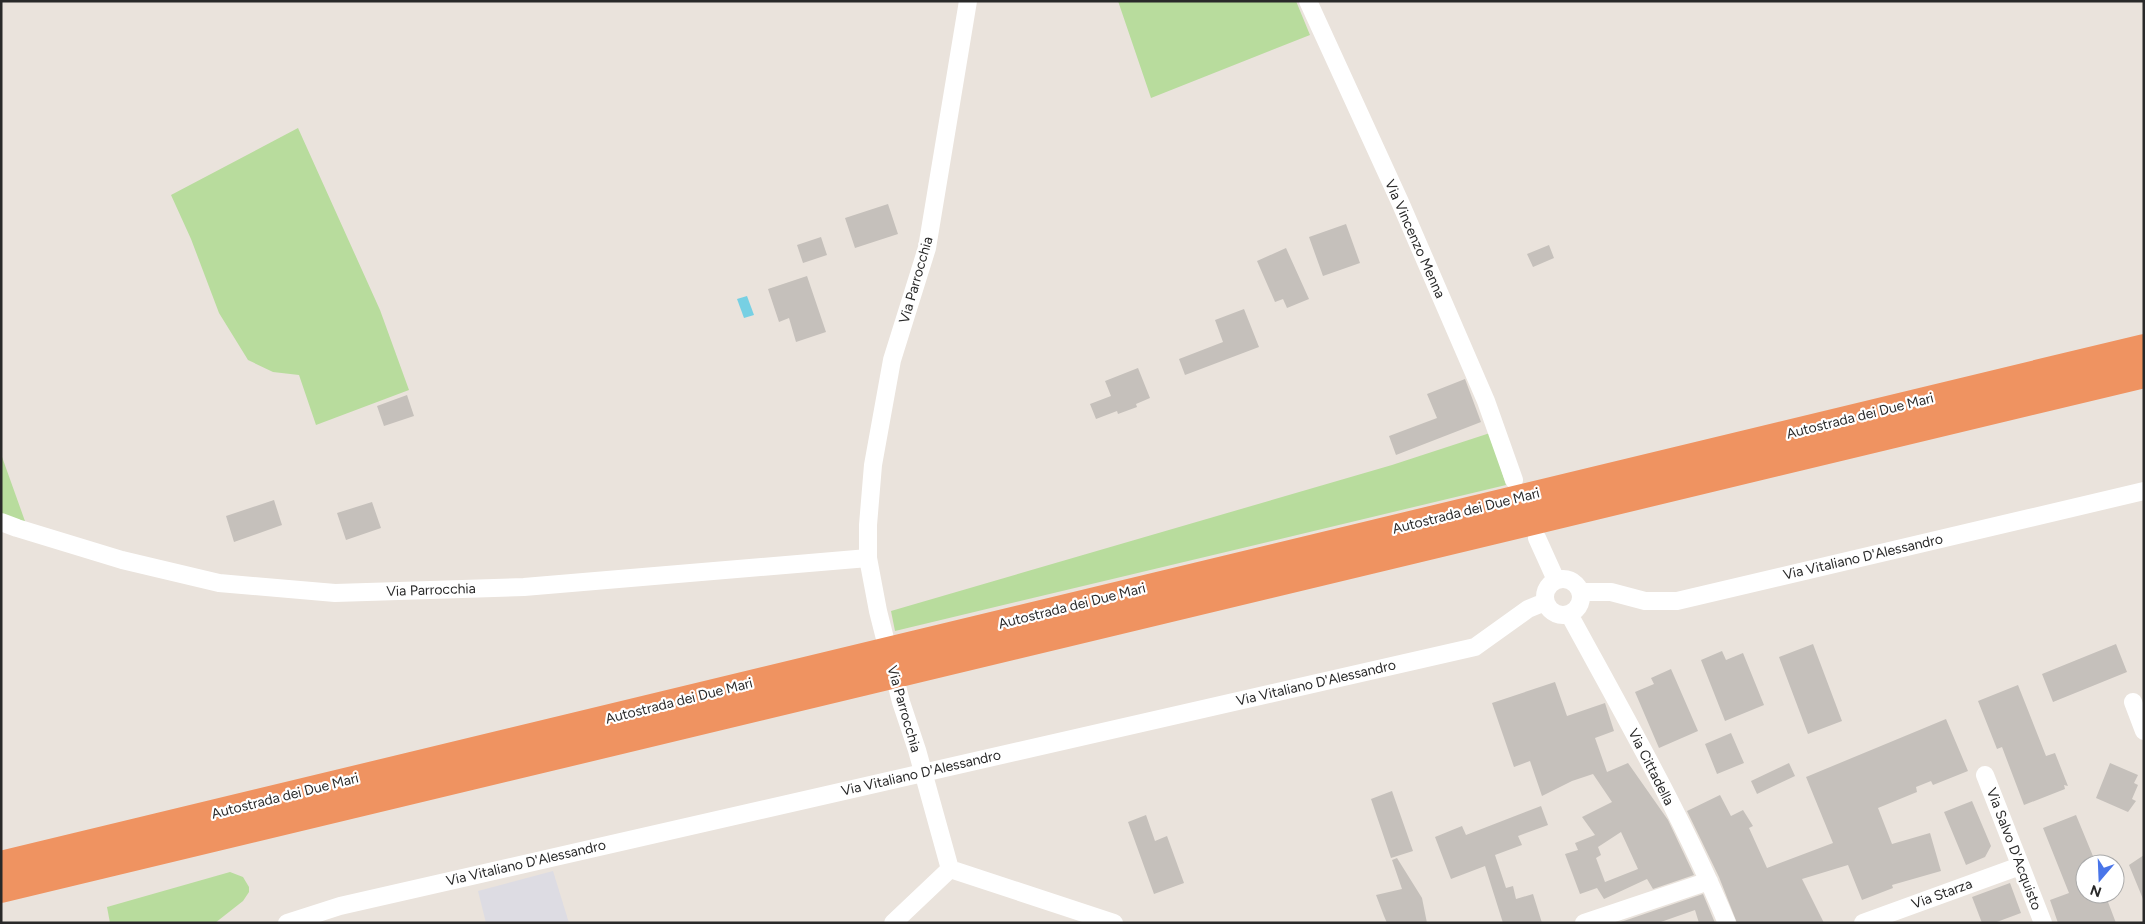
<svg xmlns="http://www.w3.org/2000/svg" width="2145" height="924" font-family="Figtree,sans-serif">
<style>
.industrial{fill:#dddce3}
.green{fill:#b8dc9d}
.water{fill:#77d0e3}
.building{fill:#c5c0bb;fill-rule:evenodd}
.lines{fill:none;stroke-linecap:round;stroke-linejoin:round}
.minor{stroke:#fff;stroke-width:18}
.motorway{stroke:#ef9361;stroke-width:28}
.labels{text-anchor:middle;dominant-baseline:central;stroke-width:4.5;stroke-linejoin:round;paint-order:stroke}
.street-label{font-size:14px;fill:#292929;stroke:#fff}
</style>
<rect width="100%" height="100%" fill="#eae3dc"/>
<!-- industrial -->
<path class="industrial" d="M553 871 569 923H486L478 891Z"/>
<!-- green -->
<path class="green" d="M1118 1H1296L1310 35 1151 98Z
M298 128 380 310 409 390 316 425 299 375 273 372 248 360 219 313 191 239 171 195Z
M1490 433 1506 485 895 631 891 611 1392 465Z
M1 454 26 524 1 516Z
M230 872 243 877 249 887V892L243 901 215 923H110L107 907Z"/>
<!-- water -->
<path class="water" d="M747 296 754 315 744 318 737 299Z"/>
<!-- building -->
<path class="building" d="M888 204 898 234 855 248 845 218Z
M1346 224 1360 263 1323 276 1309 237Z
M821 237 827 255 803 263 797 245Z
M1549 245 1554 258 1533 267 1527 254Z
M1286 248 1309 299 1287 308 1283 299 1275 302 1257 261Z
M807 276 826 332 796 342 789 318 779 322 768 289Z
M1244 309 1259 347 1185 375 1179 359 1223 342 1215 320Z
M1138 368 1150 398 1136 404 1137 407 1118 414 1117 411 1096 419 1090 404 1111 396 1105 381Z
M1465 379 1481 422 1396 455 1389 436 1437 418 1427 394Z
M407 395 414 416 384 426 377 406Z
M274 500 282 525 234 542 226 516Z
M372 502 381 528 346 540 337 513Z
M1813 644 1842 721 1808 734 1779 657Z
M2116 644 2127 672 2053 702 2042 674Z
M1722 651 1726 660 1743 653 1764 705 1725 721 1701 660Z
M1671 669 1698 731 1659 748 1635 692 1654 684 1651 678Z
M1555 682 1567 716 1605 703 1614 731 1595 738 1607 772 1628 763 1668 820 1694 875 1653 889 1647 879 1604 899 1597 888 1580 894 1565 854 1578 850 1575 843 1595 835 1582 817 1612 802 1593 774 1572 781 1542 796 1530 761 1514 767 1492 703ZM1621 832 1638 869 1605 882 1596 858 1601 855 1598 847Z
M2018 685 2046 756 2055 753 2068 786 2064 785 2065 789 2024 805 2002 747 1997 749 1978 701Z
M1946 719 1968 771 1933 785 1931 781 1916 787 1917 792 1878 808 1892 844 1930 833 1941 871 1892 885 1893 888 1862 900 1848 865 1802 879 1824 923H1737L1719 877 1687 811 1720 795 1731 816 1743 810 1753 826 1749 828 1767 868 1833 843 1806 777Z
M1731 733 1744 763 1717 774 1705 744Z
M1789 763 1795 776 1757 794 1751 781Z
M2110 763 2138 775 2134 783 2138 785 2132 799 2136 801 2128 812 2096 798Z
M1392 791 1413 851 1391 858 1371 799Z
M1972 801 1991 846 1985 857 1966 865 1944 812Z
M1541 806 1548 825 1518 836 1522 845 1495 855 1506 888 1513 886 1516 899 1533 894 1542 923H1503L1485 866 1451 879 1435 837 1462 826 1466 835Z
M1146 815 1155 841 1167 836 1184 883 1154 894 1128 822Z
M2076 815 2095 861 2085 864V894H2105L2116 923H2058L2050 900 2069 893 2043 828Z
M2144 855V899H2143L2129 865Z
M1397 858 1422 898 1427 923H1387L1384 916 1376 895 1402 889 1392 860Z
M2010 883 2021 913 1994 923H1982L1972 897Z
M1703 894 1715 923H1699L1695 910 1658 923H1618Z"/>
<g class="lines">
<!-- minor -->
<path class="minor" d="M1308 1 1400 202 1486 401 1514 480
M1 522 17 528 122 560 219 583 335 593 524 587 868 558
M1537 538 1556 580
M1545 597a18 18 0 1 1 36 0a18 18 0 1 1-36 0Z
M1580 592H1611L1645 601H1677L2144 491
M1569 614C1624 715 1682 816 1727 923
M2133 702 2144 731
M1985 775 2043 923
M950 869 1114 923
M287 923 340 906 1475 647 1528 609 1545 602
M893 923 950 869 917 750 901 702 878 611 868 558V525L873 465 892 360 927 248 968 1
M1584 923 1709 881
M1863 923 2020 866"/>
<!-- motorway -->
<path class="motorway" d="M1 865 2144 348
M1 889 2144 374"/>
</g>
<g class="labels">
<!-- street labels -->
<g class="street-label">
<text transform="translate(1415 239) rotate(66)">Via Vincenzo Menna</text>
<text transform="translate(916 280) rotate(-74)">Via Parrocchia</text>
<text transform="translate(1860 416) rotate(-14)">Autostrada dei Due Mari</text>
<text transform="translate(1466 511) rotate(-14)">Autostrada dei Due Mari</text>
<text transform="translate(1863 557) rotate(-13)">Via Vitaliano D'Alessandro</text>
<text transform="translate(431 590) rotate(-2)">Via Parrocchia</text>
<text transform="translate(1072 606) rotate(-14)">Autostrada dei Due Mari</text>
<text transform="translate(1316 683) rotate(-13)">Via Vitaliano D'Alessandro</text>
<text transform="translate(679 701) rotate(-14)">Autostrada dei Due Mari</text>
<text transform="translate(904 709) rotate(74)">Via Parrocchia</text>
<text transform="translate(1651 767) rotate(63)">Via Cittadella</text>
<text transform="translate(921 773) rotate(-13)">Via Vitaliano D'Alessandro</text>
<text transform="translate(285 796) rotate(-14)">Autostrada dei Due Mari</text>
<text transform="translate(2014 849) rotate(69)">Via Salvo D'Acquisto</text>
<text transform="translate(526 863) rotate(-13)">Via Vitaliano D'Alessandro</text>
<text transform="translate(1942 894) rotate(-20)">Via Starza</text>
</g>
</g>
<!-- border -->
<rect width="2145" height="924" fill="none" stroke="#292929" stroke-width="5"/>
<!-- north arrow -->
<g transform="translate(2100 879) rotate(199)"><circle r="24" fill="#ffffff" stroke="#a9a9a9"/>
<path d="M0-4L9 19L0 12L-9 19Z" fill="#4975e9"/>
<text y="-8" font-size="14" font-weight="bold" text-anchor="middle" fill="#292929">N</text>
</g>
</svg>
